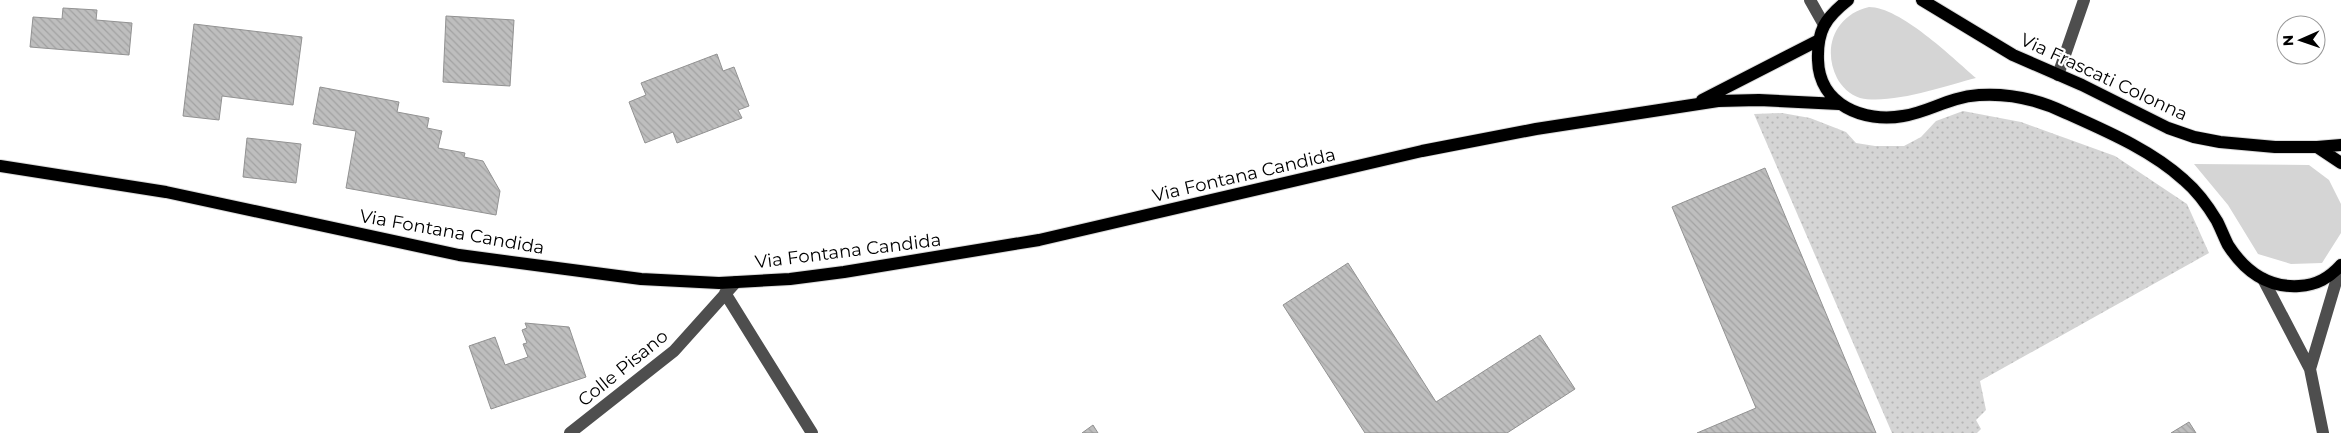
<svg xmlns="http://www.w3.org/2000/svg" width="2341" height="433" font-family="Montserrat,sans-serif">
<style>
.grass{fill:url(#grass-dots)}
.garden{fill:#d5d5d5}
.building{fill:url(#building-back-hatch);stroke:#929292}
.lines{fill:none;stroke-linecap:round;stroke-linejoin:round}
.major-casing{stroke:#dbdbdb;stroke-width:14}
.minor{stroke:#4e4e4e;stroke-width:12}
.major{stroke:#000;stroke-width:12}
.labels{text-anchor:middle;dominant-baseline:central;stroke-width:4.5;stroke-linejoin:round;paint-order:stroke}
.street-label{font-size:18px;fill:#000;stroke:#fff}
</style>
<defs>
<pattern id="grass-dots" width="8" height="8" patternUnits="userSpaceOnUse" patternTransform="scale(1.25)"><rect width="8" height="8" fill="#d5d5d5"/><path d="M2 2h.1M6 6h.1" fill="none" stroke="#b5b5b5" stroke-width="1.8" stroke-linecap="round"/></pattern>
<pattern id="building-back-hatch" width="6" height="6" patternUnits="userSpaceOnUse" patternTransform="scale(1.25)"><rect width="6" height="6" fill="#bebebe"/><path d="M-1 5l2 2M0 0l6 6M5-1l2 2" fill="none" stroke="#a2a2a2"/></pattern>
</defs>
<rect width="100%" height="100%" fill="#fff"/>
<!-- grass -->
<path class="grass" d="M1963 111 2021 122 2115 156 2187 204 2209 253 1980 381 1986 410 1976 420 1981 429 1977 433H1892L1754 114 1782 113 1810 118 1846 132 1856 143 1875 146H1904L1921 137 1936 121Z"/>
<!-- garden -->
<path class="garden" d="M1869 7C1900 7 1952 57 1976 78 1945 86 1891 105 1860 98 1850 95 1841 86 1837 78 1822 48 1835 15 1869 7Z
M2194 164 2309 165 2329 180 2341 204V233L2322 263 2291 264 2258 254 2228 205Z"/>
<!-- building -->
<path class="building" d="M63 8 97 10 96 20 132 23 129 55 30 47 33 17 62 19Z
M446 16 514 20 510 86 443 82Z
M194 24 302 37 293 105 222 96 219 120 183 116Z
M717 54 723 71 734 67 749 106 738 110 742 118 677 143 673 132 645 143 629 102 646 95 641 83Z
M320 87 399 102 397 112 429 118 427 128 442 131 438 148 465 153 464 157 483 161 500 191 496 215 346 188 356 131 313 124Z
M247 138 301 144 296 183 243 177Z
M1765 168 1876 433H1697L1756 408 1672 207Z
M1348 263 1436 402 1540 335 1575 389 1507 433H1365L1283 305Z
M525 323 569 327 586 377 491 409 469 346 495 337 505 365 528 357 523 344 527 343 522 330 527 328Z
M2189 422 2196 433H2171Z
M1093 425 1098 433H1082Z"/>
<g class="lines">
<!-- major casing -->
<g class="major-casing">
<path id="major" d="M1848 0C1825 18 1817 31 1818 60 1819 105 1864 123 1903 116 1930 112 1948 97 1979 95 2009 93 2039 100 2066 113 2106 131 2151 150 2184 180 2197 191 2208 206 2217 221 2221 229 2224 237 2228 245 2244 270 2267 288 2299 286 2317 285 2329 278 2341 265
M1922 0 2013 55 2082 85 2168 128 2194 137 2220 142 2275 147H2317L2341 163
M1702 100 1819 40
M2317 147 2341 145
M0 166 166 192 459 255 641 279 719 283 790 279 844 272 1039 240 1422 151 1536 129 1718 101 1759 100 1839 104"/>
</g>
<!-- minor -->
<path class="minor" d="M1810 0 1823 23
M2058 75 2084 0
M2263 279 2310 369 2323 433
M725 293 812 433
M2310 369 2341 265
M570 433 674 351 736 282"/>
<!-- major -->
<use href="#major" class="major"/>
</g>
<g class="labels">
<!-- street labels -->
<g class="street-label">
<text transform="translate(2104 77) rotate(25)">Via Frascati Colonna</text>
<text transform="translate(1244 175) rotate(-13)">Via Fontana Candida</text>
<text transform="translate(452 232) rotate(10)">Via Fontana Candida</text>
<text transform="translate(848 251) rotate(-7)">Via Fontana Candida</text>
<text transform="translate(623 368) rotate(-39)">Colle Pisano</text>
</g>
</g>
<!-- north arrow -->
<g transform="translate(2301 40) rotate(268)"><circle r="24" fill="#ffffff" stroke="#999999"/>
<path d="M0-4L9 19L0 12L-9 19Z" fill="#000000"/>
<text y="-8" font-size="14" font-weight="bold" text-anchor="middle" fill="#000000">N</text>
</g>
</svg>
